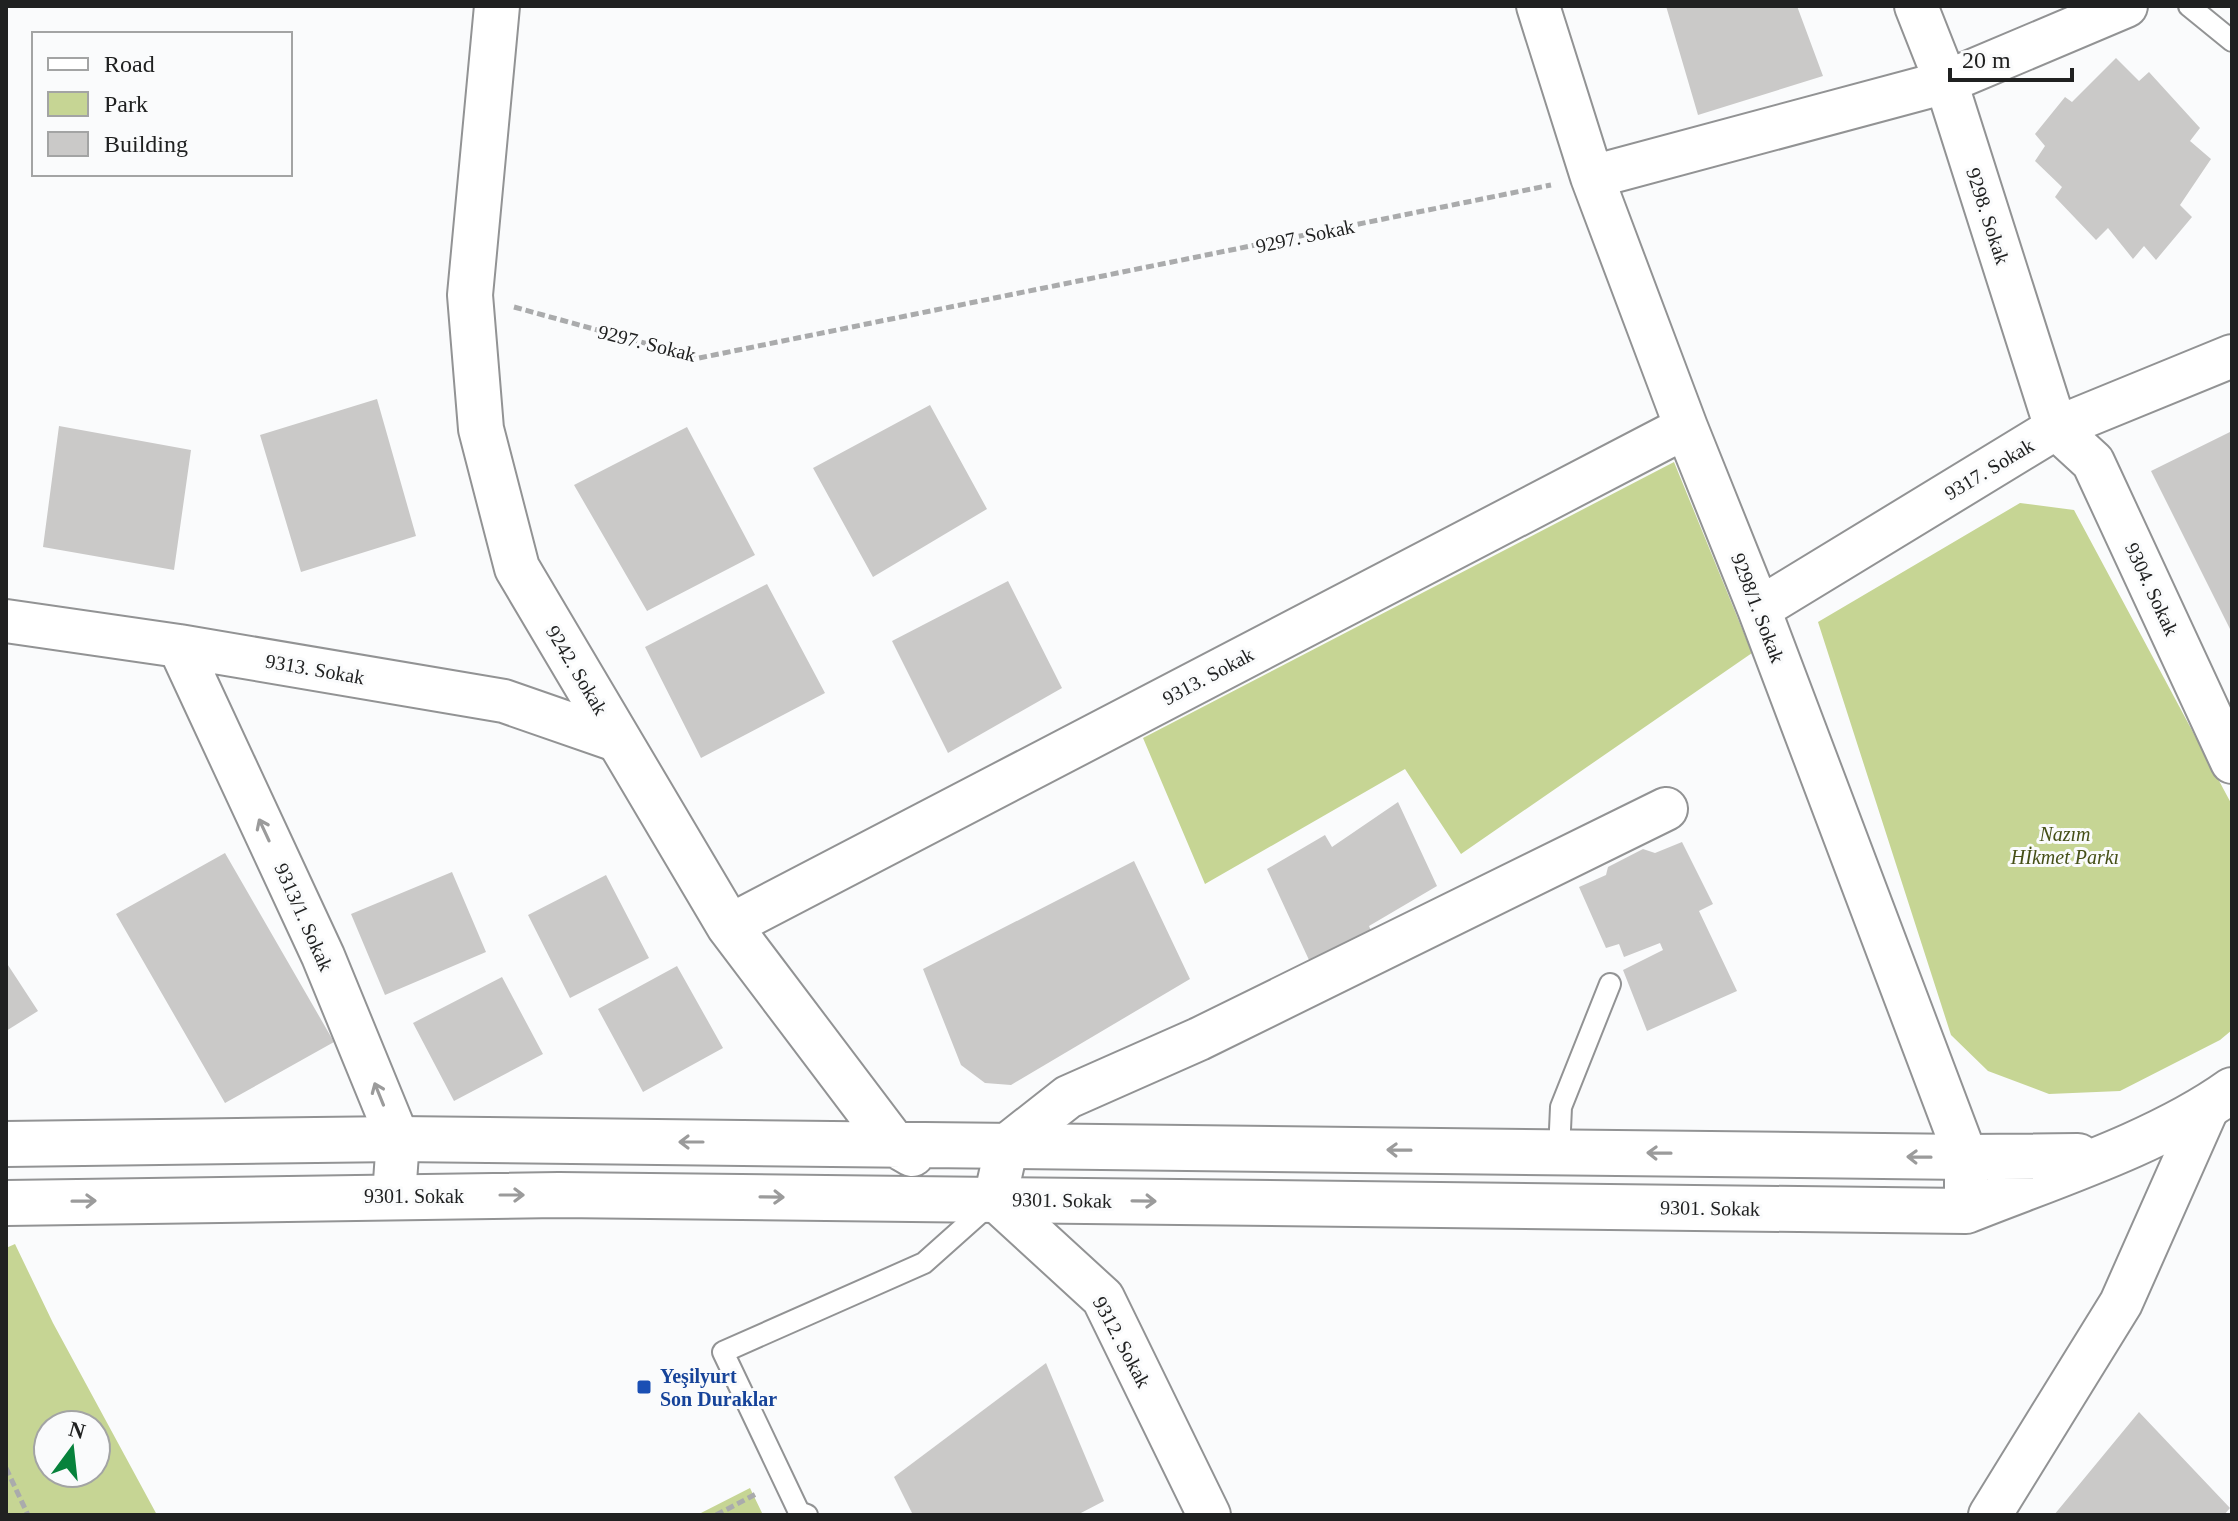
<svg xmlns="http://www.w3.org/2000/svg" width="2238" height="1521" font-family="Georgia,serif">
<style>
.green{fill:#c6d594;fill-rule:evenodd}
.building{fill:#cac9c8}
.lines{fill:none;stroke-linecap:round;stroke-linejoin:round}
.service-casing{stroke:#929394;stroke-width:24}
.minor-casing{stroke:#929394;stroke-width:46}
.secondary-casing{stroke:#929394;stroke-width:48}
.path{stroke:#aaabac;stroke-width:5;stroke-dasharray:8 4;stroke-linecap:butt}
.service{stroke:#fff;stroke-width:20}
.minor{stroke:#fff;stroke-width:42}
.secondary{stroke:#fff;stroke-width:44}
.oneway{stroke:#9b9b9b}
.transit-dot{fill:#1a4fb4;stroke:#fafbfc;stroke-width:3}
.labels{text-anchor:middle;dominant-baseline:central;stroke-width:6;stroke-linejoin:round;paint-order:stroke}
.street-label{font-size:20px;fill:#202121;stroke:#fafbfc}
.park-label{font-size:20px;font-style:italic;fill:#454f17;stroke:#fafbfc}
.transit-label{font-size:20px;font-weight:bold;fill:#164399;stroke:#fafbfc;text-anchor:start}
</style>
<rect width="100%" height="100%" fill="#fafbfc"/>
<!-- green -->
<path class="green" d="M1674 462 1752 653 1461 854 1405 769 1205 884 1143 738Z
M2020 503 2074 510 2232 805V1030L2220 1040 2120 1091 2049 1094 1988 1071 1951 1035 1818 622Z
M15 1244 53 1323 157 1515H6V1248ZM96 1425V1473H48V1425Z
M750 1488 763 1515H697Z"/>
<!-- building -->
<path class="building" d="M1666 6H1797L1823 76 1698 115Z
M2116 58 2139 81 2149 72 2200 128 2190 141 2211 159 2180 205 2192 217 2156 260 2144 246 2133 259 2108 228 2096 240 2055 197 2062 187 2035 161 2045 146 2035 134 2065 97 2072 102Z
M377 399 416 536 301 572 260 435Z
M930 405 987 509 873 577 813 468Z
M59 426 191 450 174 570 43 547Z
M687 427 755 555 647 611 574 485Z
M2232 431V633L2151 471Z
M1008 581 1062 688 948 753 892 641Z
M767 584 825 693 701 758 645 647Z
M1398 802 1437 886 1369 926 1376 943 1315 973 1267 869 1325 835 1332 847Z
M1682 842 1713 904 1699 911 1737 991 1647 1031 1623 970 1663 950 1660 943 1624 957 1619 944 1606 948 1579 887 1606 875 1608 867 1643 849 1655 853Z
M225 853 334 1042 225 1103 116 914Z
M1134 861 1190 979 1011 1085 985 1083 961 1065 923 969Z
M452 872 486 952 385 995 351 914Z
M606 875 649 958 570 998 528 915Z
M6 962 38 1011 6 1031Z
M677 966 723 1048 643 1092 598 1009Z
M502 977 543 1054 454 1101 413 1023Z
M1046 1363 1104 1501 1077 1515H913L894 1477Z
M2139 1412 2230 1508 2224 1515H2054Z"/>
<g class="lines">
<!-- service casing -->
<g class="service-casing">
<path id="service" d="M2189 6 2232 41
M1559 1152 1561 1107 1610 984
M807 1515 799 1512 723 1352 924 1263 989 1205"/>
</g>
<!-- minor casing -->
<g class="minor-casing">
<path id="minor" d="M1538 6 1592 177 1686 427 1759 609 1966 1157V1211
M1916 6 1946 82 2056 428 2093 462 2232 762
M1592 177 1946 82 2126 6
M1759 609 2056 428 2232 356
M6 621 179 646 504 701 619 741
M179 646 323 956 398 1139 394 1196
M729 926 1686 427
M1209 1515 1103 1298 995 1199 1007 1145 1068 1097 1199 1039 1666 809
M1990 1515 2121 1303 2208 1107"/>
</g>
<!-- secondary casing -->
<g class="secondary-casing">
<path id="secondary" d="M497 6 470 295 481 429 517 568 729 926 893 1143 912 1154
M6 1144 398 1139 1966 1157 2078 1156
M6 1203 559 1195 1966 1211C2051 1177 2158 1143 2232 1090"/>
</g>
<!-- path -->
<path class="path" d="M514 307 699 358 1551 185
M6 1468 28 1515
M716 1515 758 1493"/>
<!-- service -->
<use href="#service" class="service"/>
<!-- minor -->
<use href="#minor" class="minor"/>
<!-- secondary -->
<use href="#secondary" class="secondary"/>
</g>
<!-- one-way arrows -->
<defs><path id="oneway-shaft" d="M-6 0H5M1.5-3L5.5 0L1.5 3" fill="none" stroke-width="1.6" stroke-linecap="round" stroke-linejoin="round" transform="scale(2)"/></defs>
<g class="oneway">
<use href="#oneway-shaft" transform="translate(264 830) rotate(-115)"/>
<use href="#oneway-shaft" transform="translate(379 1094) rotate(-112)"/>
<use href="#oneway-shaft" transform="translate(691 1142) rotate(-180)"/>
<use href="#oneway-shaft" transform="translate(1399 1150) rotate(-179)"/>
<use href="#oneway-shaft" transform="translate(1659 1153) rotate(-179)"/>
<use href="#oneway-shaft" transform="translate(1919 1157) rotate(-179)"/>
<use href="#oneway-shaft" transform="translate(512 1195)"/>
<use href="#oneway-shaft" transform="translate(772 1197) rotate(1)"/>
<use href="#oneway-shaft" transform="translate(84 1201) rotate(-1)"/>
<use href="#oneway-shaft" transform="translate(1144 1201) rotate(1)"/>
</g>
<!-- markers -->
<rect class="transit-dot" x="636" y="1379" width="16" height="16" rx="4"/>
<g class="labels">
<!-- street labels -->
<g class="street-label">
<text transform="translate(1988 216) rotate(72)">9298. Sokak</text>
<text transform="translate(1305 236) rotate(-12)">9297. Sokak</text>
<text transform="translate(647 343) rotate(14)">9297. Sokak</text>
<text transform="translate(1989 469) rotate(-31)">9317. Sokak</text>
<text transform="translate(2152 589) rotate(65)">9304. Sokak</text>
<text transform="translate(1758 608) rotate(69)">9298/1. Sokak</text>
<text transform="translate(315 669) rotate(10)">9313. Sokak</text>
<text transform="translate(577 670) rotate(59)">9242. Sokak</text>
<text transform="translate(1208 676) rotate(-28)">9313. Sokak</text>
<text transform="translate(304 917) rotate(66)">9313/1. Sokak</text>
<text x="414" y="1196">9301. Sokak</text>
<text transform="translate(1062 1200) rotate(1)">9301. Sokak</text>
<text transform="translate(1710 1208) rotate(1)">9301. Sokak</text>
<text transform="translate(1122 1342) rotate(62)">9312. Sokak</text>
</g>
<!-- park labels -->
<g class="park-label">
<text x="2065" y="834">Nazım<tspan x="2065" dy="23">Hİkmet Parkı</tspan></text>
</g>
<!-- transit labels -->
<g class="transit-label">
<text x="660" y="1376">Yeşilyurt<tspan x="660" dy="23">Son Duraklar</tspan></text>
</g>
</g>
<!-- border -->
<rect width="2238" height="1521" fill="none" stroke="#202121" stroke-width="16"/>
<!-- legend -->
<rect x="32" y="32" width="260" height="144" fill="#fafbfc" stroke="#a3a4a4" stroke-width="2"/>
<rect x="48" y="58" width="40" height="12" fill="#ffffff" stroke="#a3a4a4" stroke-width="2"/>
<text x="104" y="72" font-size="24" fill="#202121">Road</text>
<rect x="48" y="92" width="40" height="24" fill="#c6d594" stroke="#a3a4a4" stroke-width="2"/>
<text x="104" y="112" font-size="24" fill="#202121">Park</text>
<rect x="48" y="132" width="40" height="24" fill="#cac9c8" stroke="#a3a4a4" stroke-width="2"/>
<text x="104" y="152" font-size="24" fill="#202121">Building</text>
<!-- north arrow -->
<g transform="translate(72 1449) rotate(15)"><circle r="38" fill="#fafbfc" stroke="#a3a4a4" stroke-width="2"/>
<path d="M0-6L14 30L0 20L-14 30Z" fill="#07823c"/>
<text y="-12" font-size="22" font-weight="bold" text-anchor="middle" fill="#202121">N</text>
</g>
<!-- scale -->
<path d="M1950 68v12h122v-12" fill="none" stroke="#202121" stroke-width="4"/>
<text x="1962" y="68" font-size="24" fill="#202121" stroke="#fafbfc" stroke-width="6" paint-order="stroke">20 m</text>
</svg>
